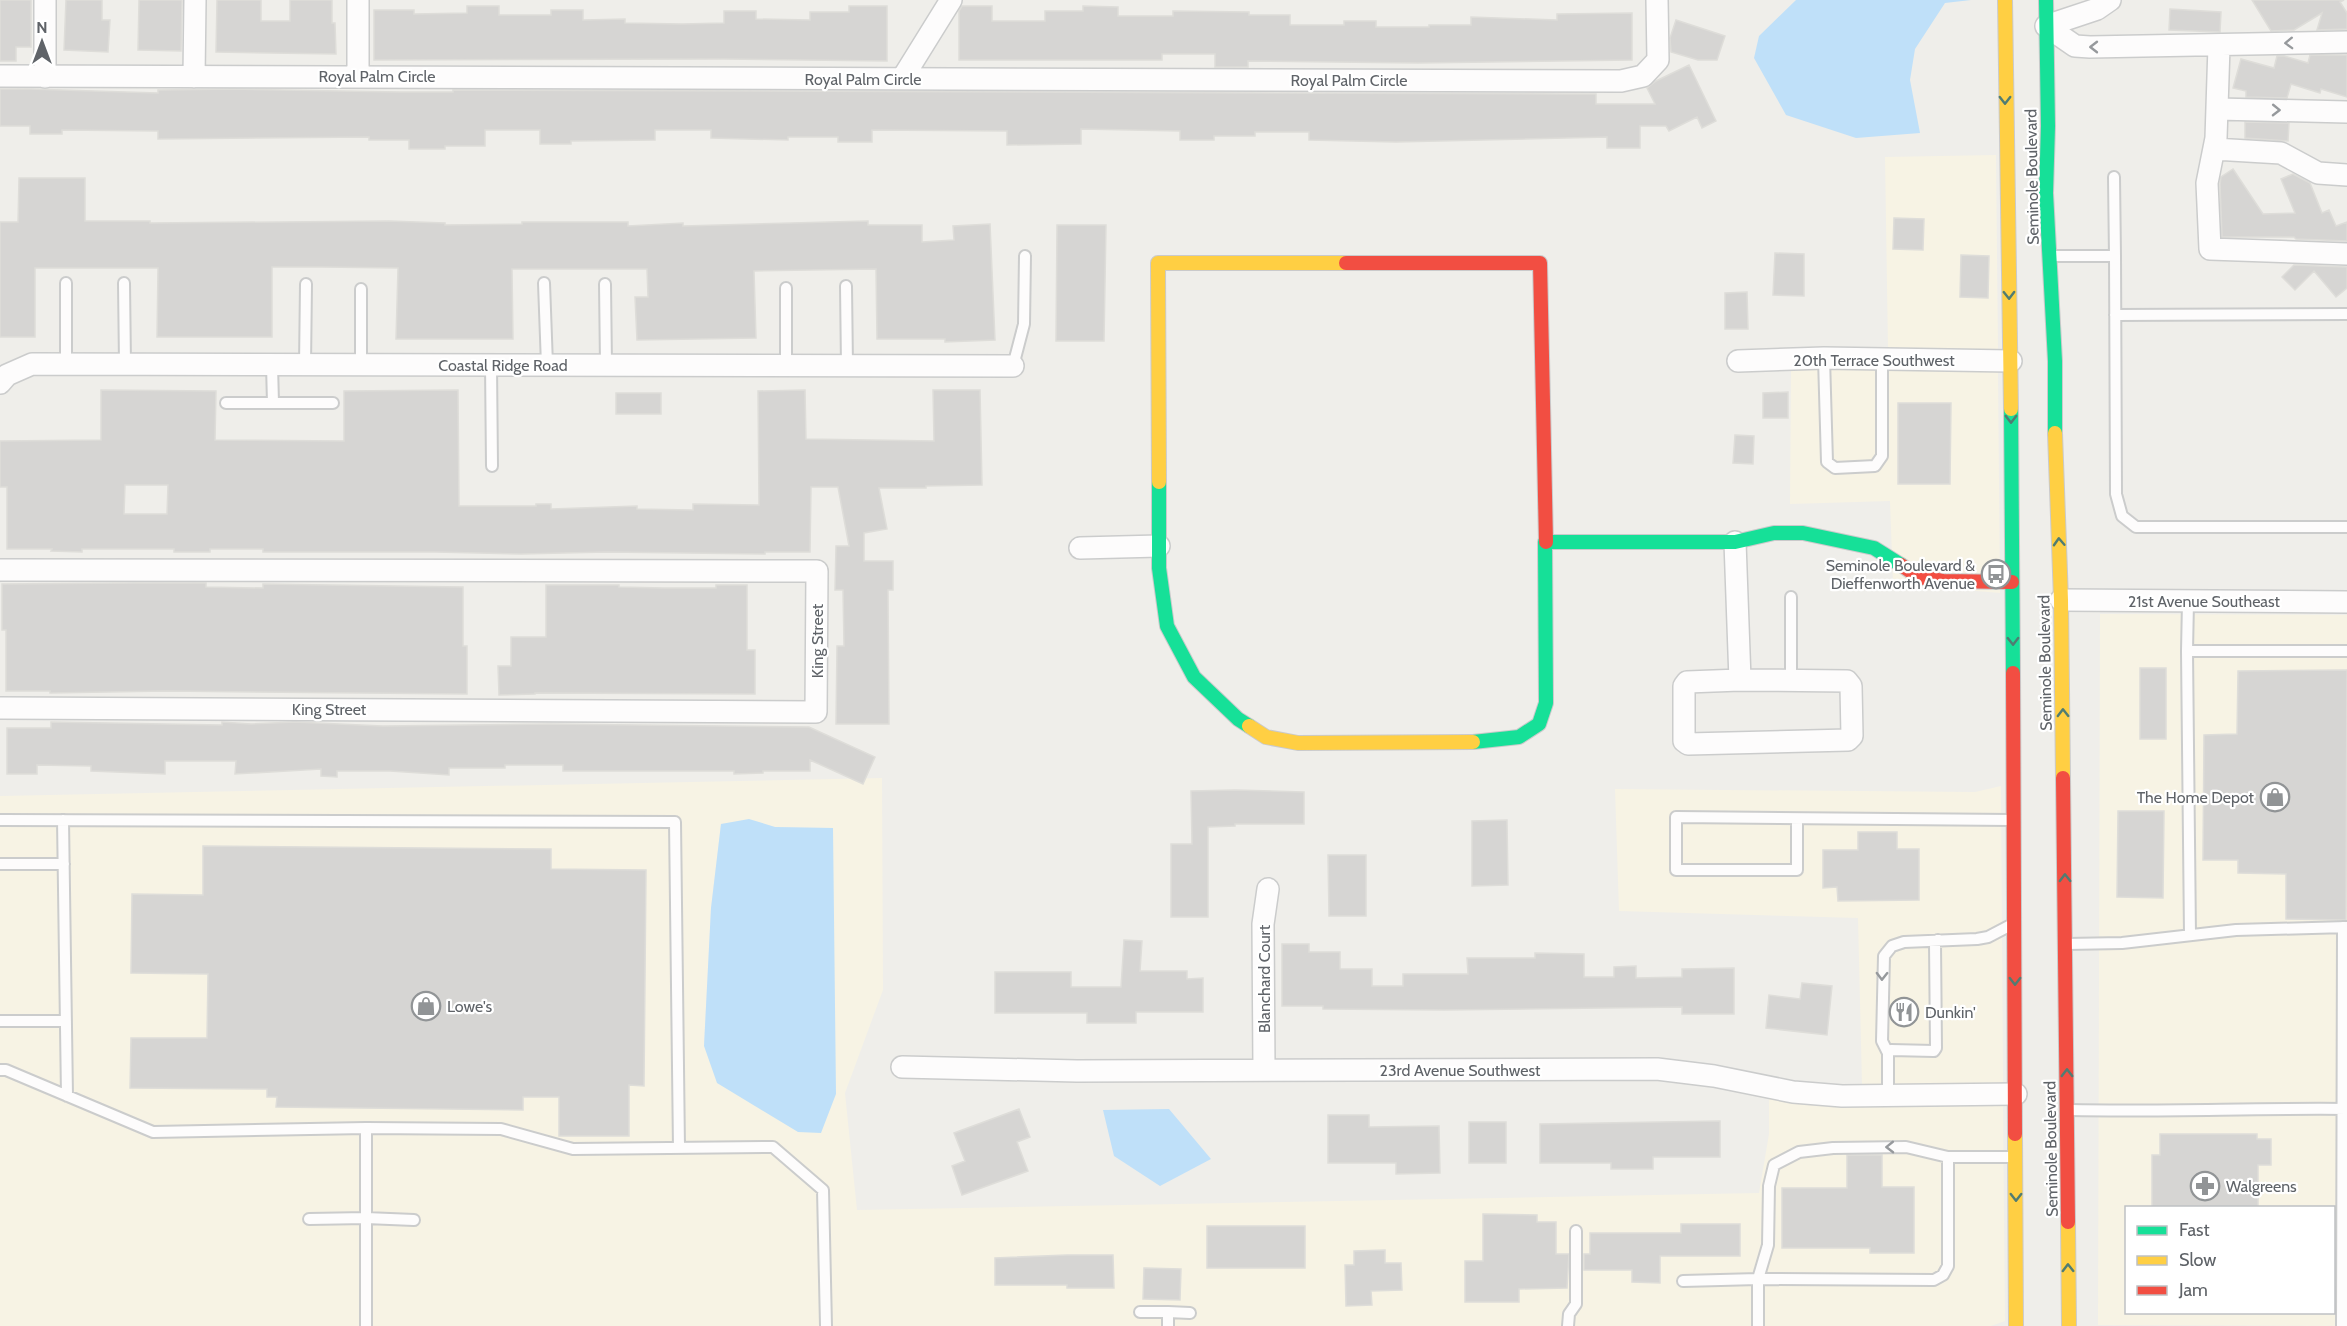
<svg xmlns="http://www.w3.org/2000/svg" width="2347" height="1326" font-family="Cabin,sans-serif">
<style>
.commercial{fill:#f7f3e4;fill-rule:evenodd}
.water{fill:#bfe0f9}
.building{fill:#d6d5d3;stroke:#deddd9;stroke-width:1.5;fill-rule:evenodd}
.lines{fill:none;stroke-linecap:round;stroke-linejoin:round}
.lane-casing{stroke:#cbcccc;stroke-width:14}
.street-casing{stroke:#cbcccc;stroke-width:24}
.fast-casing{stroke:#cacacb;stroke-width:16}
.slow-casing{stroke:#cacacb;stroke-width:16}
.jam-casing{stroke:#cacacb;stroke-width:16}
.lane{stroke:#fdfcfc;stroke-width:10}
.street{stroke:#fdfcfc;stroke-width:21}
.fast{stroke:#16e098;stroke-width:14}
.slow{stroke:#ffcf43;stroke-width:14}
.jam{stroke:#f24e42;stroke-width:14}
.oneway{stroke:#96999c}
.oneway2{stroke:#507c72}
.labels{text-anchor:middle;dominant-baseline:central;stroke-width:4.5;stroke-linejoin:round;paint-order:stroke}
.street-label{font-size:16px;fill:#5f6368;stroke:#fff}
.poi-label{font-size:16px;fill:#5f6368;stroke:#fff;text-anchor:start}
</style>
<rect width="100%" height="100%" fill="#efeeea"/>
<!-- commercial -->
<path class="commercial" d="M1996 155 1998 350 1888 349 1885 157Z
M1824 369 1998 372 2000 593 1893 584 1890 501 1790 504 1791 370Z
M2100 614 2347 615V1326L2098 1325ZM2126 1208H2334V1312H2126Z
M882 778 883 990 845 1093 857 1210 1759 1193 1769 1134V1098L1793 1103 1842 1107 2003 1106 2005 1321 1991 1326H0V796ZM749 820 775 827 832 828 704 1045 711 908 721 824Z
M2001 786 2003 1084 1862 1085 1858 918 1619 911 1615 789 1975 792Z"/>
<!-- water -->
<path class="water" d="M1796 0H1971L1945 3 1915 49 1910 80 1920 133 1856 138 1786 115 1754 58 1759 36Z
M749 819 775 827 833 828 836 1094 821 1133 798 1132 717 1083 704 1046 711 908 721 824Z
M1169 1109 1211 1159 1160 1186 1114 1156 1103 1110Z"/>
<!-- building -->
<path class="building" d="M0 0H31V47H16V61H0Z
M66 0H102V20H110L108 52 64 50Z
M139 0H182L181 51 138 50Z
M217 0H261V21H290V0H332V23H335L336 54 216 52Z
M2252 0H2344L2340 2 2347 13V29L2317 30 2322 13 2294 30 2271 31Z
M467 6H499V15H551V10H583V20L625 19V23L682 24 724 23V11H756V19L810 20V12H849V6H887V61L724 59 374 60V10H414V14L467 13Z
M962 6H992V21H1045V11H1083V6L1118 7V16H1173V11L1249 12V15H1290V25H1344V21H1376V27H1429V25H1471V17L1557 20V14L1632 13V60L1418 63 1248 61V67H1215V54H1162V60H959V11Z
M2170 9 2221 12 2220 32 2169 30Z
M1676 20 1725 36 1717 60H1698L1671 52 1670 38Z
M2310 55H2347V97L2321 89 2320 93 2291 84 2287 98 2246 97V91L2233 88 2241 59 2274 68 2277 56H2284L2308 63Z
M1689 65 1716 121 1702 128 1697 117 1669 131 1666 126H1640V148H1607V137L1396 142 1309 140V132H1255V136H1214V140H1180V131L1081 129V144L1007 145V131L872 130V142H838V137H788V140L711 138V130H655V140L571 141V144H540V130H485V146H445V149H409V140H369V137L158 139V131L62 130V134H30V126H0V89H30L158 93V90L232 89 400 92H453V90L1565 94H1596V104H1655L1647 88 1656 81Z
M2245 122 2289 123 2288 141 2245 138Z
M2233 169 2263 214 2295 213 2281 179 2293 174 2310 183 2322 213 2329 210 2336 226 2347 222V241L2296 239 2294 237H2222L2220 184 2221 177Z
M19 178H85V221H150V223L389 221 445 223V225L522 224V222H628V226L683 223V226L868 221V225H922V242L954 240 953 226 990 224 995 340 945 342V339H877L876 269 754 271 756 338 637 340 635 297H648L647 269H512L513 339H396L398 268 322 267H272V337H157L158 268H35V337H0V222H18Z
M1894 218 1924 219 1923 250 1893 249Z
M1057 225H1106L1104 341H1056Z
M1775 253 1804 254V296L1773 295Z
M1961 255 1989 256 1988 298 1960 297Z
M2294 265 2347 267V288L2336 297 2314 271 2295 290 2282 277Z
M1747 292 1748 329H1725V293Z
M101 390 216 391 215 440 344 441V391L458 390 459 506H536V504H551V509L637 506V509L693 510V504L759 505 758 391 805 390 806 439 934 441 933 390H980L982 485 926 486V488H879L887 529 864 533V561H893V590H888L889 724H836L837 646H844L843 590H835L836 546H849L838 487H811L810 552H765V554L607 552 521 554 435 552H263V549H210V552H174V549H82V552L51 551 52 549H7V487H0V441L101 440ZM125 485H168L167 514H124Z
M1788 392V418H1763V393Z
M616 393H661V414H616Z
M1898 403H1951L1950 484H1898Z
M1735 435 1754 436 1753 464 1733 463Z
M135 583H206V587L263 588V584L463 587V646H467V694L166 691 50 693V691H6V630H2V584Z
M546 585H619V587L664 588H716V585H747V650H755V694L535 693V694L499 695 498 666H511V637H546Z
M2140 668H2166V739H2140Z
M2347 670 2346 920 2286 919V874L2238 873V860H2203L2204 735 2237 734 2238 671Z
M51 722 222 725V722L251 724 295 722 383 726 551 724 809 727 875 757 863 784 810 760V771H763V773L734 774V771H563V765H505V768H449V775L390 771H337V777L321 776V769L235 774 236 761H165V774L91 771V766L37 765V774H7V728H51Z
M1235 790 1304 792V824H1235V826L1208 827V917H1171V844H1192L1191 791Z
M2118 811H2164L2163 898 2117 897Z
M1507 820 1508 885 1472 886V821Z
M1858 832H1897V849H1919V900L1838 901 1837 887 1823 888V850H1858Z
M203 846 551 849V869L646 870 644 1086 629 1085V1136H559V1097H523V1110L276 1107 277 1097H267V1089L130 1088 131 1038H207L208 974 131 973 132 894 203 895Z
M1328 855H1366V916H1329Z
M1124 940 1142 941 1140 971H1187V979L1203 978V1012H1136V1023H1087V1013H995V972H1071V987H1121Z
M1282 944H1309V952H1340V969H1372V986H1403V974H1468L1467 958H1535V953L1584 954V977H1614V967L1636 966V978L1682 977V969L1734 968V1014H1682V1007L1444 1010 1323 1009V1006H1282Z
M1802 983 1832 986 1827 1035 1766 1028 1769 995 1800 999Z
M1019 1109 1030 1137 1017 1142 1028 1171 962 1195 952 1166 965 1161 954 1133Z
M1328 1115H1369V1127L1439 1126 1440 1173 1396 1174V1163H1328Z
M1720 1121V1157H1653V1169H1611V1163H1540V1124Z
M1469 1122H1506V1163H1469Z
M2160 1134H2257V1139H2271V1165H2258V1208H2152V1155H2160Z
M1847 1155H1882V1187H1914V1253H1870V1248H1782V1188H1847Z
M1483 1214 1537 1215V1222H1556V1254H1569L1567 1288 1519 1289V1302H1465V1261H1483Z
M1681 1224H1740V1256H1660V1283L1632 1282V1270H1584V1254H1590V1233H1681Z
M1207 1226H1305V1268H1207Z
M1385 1250V1263H1401L1402 1290 1371 1291 1372 1305 1346 1306 1345 1265H1354V1251Z
M1067 1255H1113L1114 1288H1067V1285H995V1258Z
M1144 1268 1181 1269 1180 1300 1143 1299Z"/>
<g class="lines">
<!-- lane casing -->
<g class="lane-casing">
<path id="lane" d="M2114 177 2115 256
M2054 256H2115L2116 494 2122 516 2136 527H2347
M66 283V364
M124 283 125 364
M544 283 547 365
M605 284 606 365
M846 286 847 366
M786 288V366
M361 289V365
M2115 315 2347 314
M1824 358 1827 462 1835 468 1875 466 1882 456V360
M272 365 273 403
M305 365 306 284
M491 365 492 466
M1013 366 1024 324 1025 256
M226 403H333
M1791 597V680
M2188 602 2187 651H2347
M2187 651 2190 935
M1797 819V870H1676V817L2011 820
M0 820 675 822 679 1148
M63 820 67 1096
M0 864H64
M2067 944 2122 943 2236 930 2347 927
M0 1021H66
M1888 1053 1882 1041 1884 956 1892 946 1904 942 1977 939 1988 937 2009 926
M0 1070H6L153 1132 366 1128 501 1129 573 1149 773 1147 823 1190 826 1326
M1888 1095V1053L1891 1050 1934 1051 1936 1048 1935 943 1938 940
M2071 1110C2163 1112 2255 1108 2347 1109
M366 1128V1326
M309 1219 366 1218 414 1220
M1683 1281 1758 1279 1768 1245 1769 1186 1774 1165 1799 1152 1833 1148 1906 1147 1948 1157
M1140 1312H1168V1326
M1168 1312 1190 1313
M1568 1326 1569 1314 1576 1304V1231
M1758 1326V1279L1934 1280 1943 1275 1948 1266V1157H2012
M2342 1326 2343 927"/>
</g>
<!-- street casing -->
<g class="street-casing">
<path id="street" d="M358 0V76
M2046 26 2075 46 2090 47 2347 42
M2046 26 2097 9 2110 0
M2219 46 2216 138 2207 183 2210 249 2347 254
M0 76 1621 81 1643 76 1658 60 1657 0
M45 77V0
M194 77 195 0
M902 79 951 0
M2218 109 2347 112
M2214 149 2281 153 2318 173 2347 175
M1738 361 1824 358 2011 361
M0 383 7 375 32 364 1013 366
M1735 542 1740 680 1687 682 1684 686V741L1688 744 1848 740 1852 736 1851 686 1847 681 1740 680
M1080 548 1159 546
M0 570 817 571 816 712 0 708
M2061 600 2347 602
M902 1067 1077 1071 1657 1069 1714 1076 1793 1092 1842 1096 2016 1094
M1264 1069 1263 924 1268 889"/>
</g>
<!-- fast casing -->
<g class="fast-casing">
<path id="fast" d="M2046 0 2048 126 2046 193 2055 361V433
M2011 409 2013 673
M1159 482V568L1167 626 1194 677 1238 719 1249 726
M1546 542H1735L1774 533H1803L1874 548 1901 565
M1473 742 1519 737 1539 724 1546 703 1545 542"/>
</g>
<!-- slow casing -->
<g class="slow-casing">
<path id="slow" d="M2005 0 2011 409
M2055 433 2061 600 2063 778
M1159 482 1158 263H1346
M1249 726 1266 737 1298 743 1473 742
M2015 1134 2016 1326
M2068 1222 2069 1326"/>
</g>
<!-- jam casing -->
<g class="jam-casing">
<path id="jam" d="M1346 263H1540L1546 542
M1901 565 1919 577 1943 581 2012 582
M2013 673 2015 1134
M2063 778 2068 1222"/>
</g>
<!-- lane -->
<use href="#lane" class="lane"/>
<!-- street -->
<use href="#street" class="street"/>
<!-- fast -->
<use href="#fast" class="fast"/>
<!-- slow -->
<use href="#slow" class="slow"/>
<!-- jam -->
<use href="#jam" class="jam"/>
</g>
<!-- one-way arrows -->
<defs><path id="oneway-chevron" d="M-2-3.5L2.5 0L-2 3.5" fill="none" stroke-width="1.6" stroke-linecap="round" stroke-linejoin="round" transform="scale(1.5)"/></defs>
<g class="oneway">
<use href="#oneway-chevron" transform="translate(2289 43) rotate(178)"/>
<use href="#oneway-chevron" transform="translate(2094 47) rotate(-180)"/>
<use href="#oneway-chevron" transform="translate(2276 110) rotate(1)"/>
<use href="#oneway-chevron" transform="translate(1882 976) rotate(91)"/>
<use href="#oneway-chevron" transform="translate(1890 1147) rotate(179)"/>
</g>
<g class="oneway2">
<use href="#oneway-chevron" transform="translate(2005 100) rotate(90)"/>
<use href="#oneway-chevron" transform="translate(2009 295) rotate(89)"/>
<use href="#oneway-chevron" transform="translate(2011 419) rotate(90)"/>
<use href="#oneway-chevron" transform="translate(2059 542) rotate(-93)"/>
<use href="#oneway-chevron" transform="translate(2013 641) rotate(89)"/>
<use href="#oneway-chevron" transform="translate(2063 713) rotate(-91)"/>
<use href="#oneway-chevron" transform="translate(2065 878) rotate(-91)"/>
<use href="#oneway-chevron" transform="translate(2015 981) rotate(90)"/>
<use href="#oneway-chevron" transform="translate(2067 1073) rotate(-90)"/>
<use href="#oneway-chevron" transform="translate(2016 1197) rotate(90)"/>
<use href="#oneway-chevron" transform="translate(2068 1268) rotate(-91)"/>
</g>
<!-- icons -->
<defs>
<g id="bus-ring" transform="scale(1.5)"><circle r="9.5" fill="#fff" stroke="#919496" stroke-width="1.5"/><path d="M-5-6H5V4H4V6H2V4H-2V6H-4V4H-5ZM-3.5-4V0h7V-4ZM-3.5 1.2v1.5H-2V1.2ZM2 1.2v1.5H3.5V1.2Z" fill="#919496"/></g>
<g id="shop-ring" transform="scale(1.5)"><circle r="9.5" fill="#fff" stroke="#919496" stroke-width="1.5"/><path d="M-5-2.5h2.3a2.7 3.5 0 0 1 5.4 0H5L5.5 6h-11ZM-1.5-2.5h3a1.5 2.3 0 0 0-3 0Z" fill="#919496"/></g>
<g id="restaurant-ring" transform="scale(1.5)"><circle r="9.5" fill="#fff" stroke="#919496" stroke-width="1.5"/><path d="M-5-6h1v4h1v-4h1v4h1v-4h1v5L-1.5 .5V6h-2V.5L-5-1ZM5-6V6H3V1.5H1.5Q1.5-4 5-6Z" fill="#919496"/></g>
<g id="pharmacy-ring" transform="scale(1.5)"><circle r="9.5" fill="#fff" stroke="#919496" stroke-width="1.5"/><path d="M-2-6h4v4h4v4h-4v4h-4v-4h-4v-4h4Z" fill="#919496"/></g>
</defs>
<g fill-rule="evenodd">
<use href="#bus-ring" x="1996" y="574"/>
<use href="#shop-ring" x="2275" y="797"/>
<use href="#shop-ring" x="426" y="1006"/>
<use href="#restaurant-ring" x="1904" y="1012"/>
<use href="#pharmacy-ring" x="2205" y="1186"/>
</g>
<g class="labels">
<!-- street labels -->
<g class="street-label">
<text x="377" y="76">Royal Palm Circle</text>
<text x="863" y="79">Royal Palm Circle</text>
<text x="1349" y="80">Royal Palm Circle</text>
<text transform="translate(2032 177) rotate(-91)">Seminole Boulevard</text>
<text x="1874" y="360">20th Terrace Southwest</text>
<text x="503" y="365">Coastal Ridge Road</text>
<text x="2204" y="601">21st Avenue Southeast</text>
<text transform="translate(817 641) rotate(-90)">King Street</text>
<text transform="translate(2045 663) rotate(-91)">Seminole Boulevard</text>
<text x="329" y="709">King Street</text>
<text transform="translate(1264 979) rotate(-90)">Blanchard Court</text>
<text x="1460" y="1070">23rd Avenue Southwest</text>
<text transform="translate(2051 1149) rotate(-91)">Seminole Boulevard</text>
</g>
<!-- poi labels -->
<g class="poi-label">
<text x="1975" y="565" text-anchor="end">Seminole Boulevard &amp;<tspan x="1975" dy="18">Dieffenworth Avenue</tspan></text>
<text x="2254" y="797" text-anchor="end">The Home Depot</text>
<text x="447" y="1006">Lowe's</text>
<text x="1925" y="1012">Dunkin'</text>
<text x="2226" y="1186">Walgreens</text>
</g>
</g>
<!-- legend -->
<rect x="2125" y="1206" width="210" height="108" fill="#ffffff" stroke="#bfc1c3" stroke-width="1.5"/>
<rect x="2137" y="1226" width="30" height="9" fill="#16e098" stroke="#bfc1c3" stroke-width="1.5"/>
<text x="2179" y="1236" font-size="18" fill="#5f6368">Fast</text>
<rect x="2137" y="1256" width="30" height="9" fill="#ffcf43" stroke="#bfc1c3" stroke-width="1.5"/>
<text x="2179" y="1266" font-size="18" fill="#5f6368">Slow</text>
<rect x="2137" y="1286" width="30" height="9" fill="#f24e42" stroke="#bfc1c3" stroke-width="1.5"/>
<text x="2179" y="1296" font-size="18" fill="#5f6368">Jam</text>
<!-- north arrow -->
<g transform="translate(42 42)" stroke="#ffffff" stroke-width="4.5" paint-order="stroke">
<path d="M0-4.5L10 22L0 15L-10 22Z" fill="#5f6368"/>
<text y="-9" font-size="16" font-weight="bold" text-anchor="middle" fill="#5f6368">N</text>
</g>
</svg>
